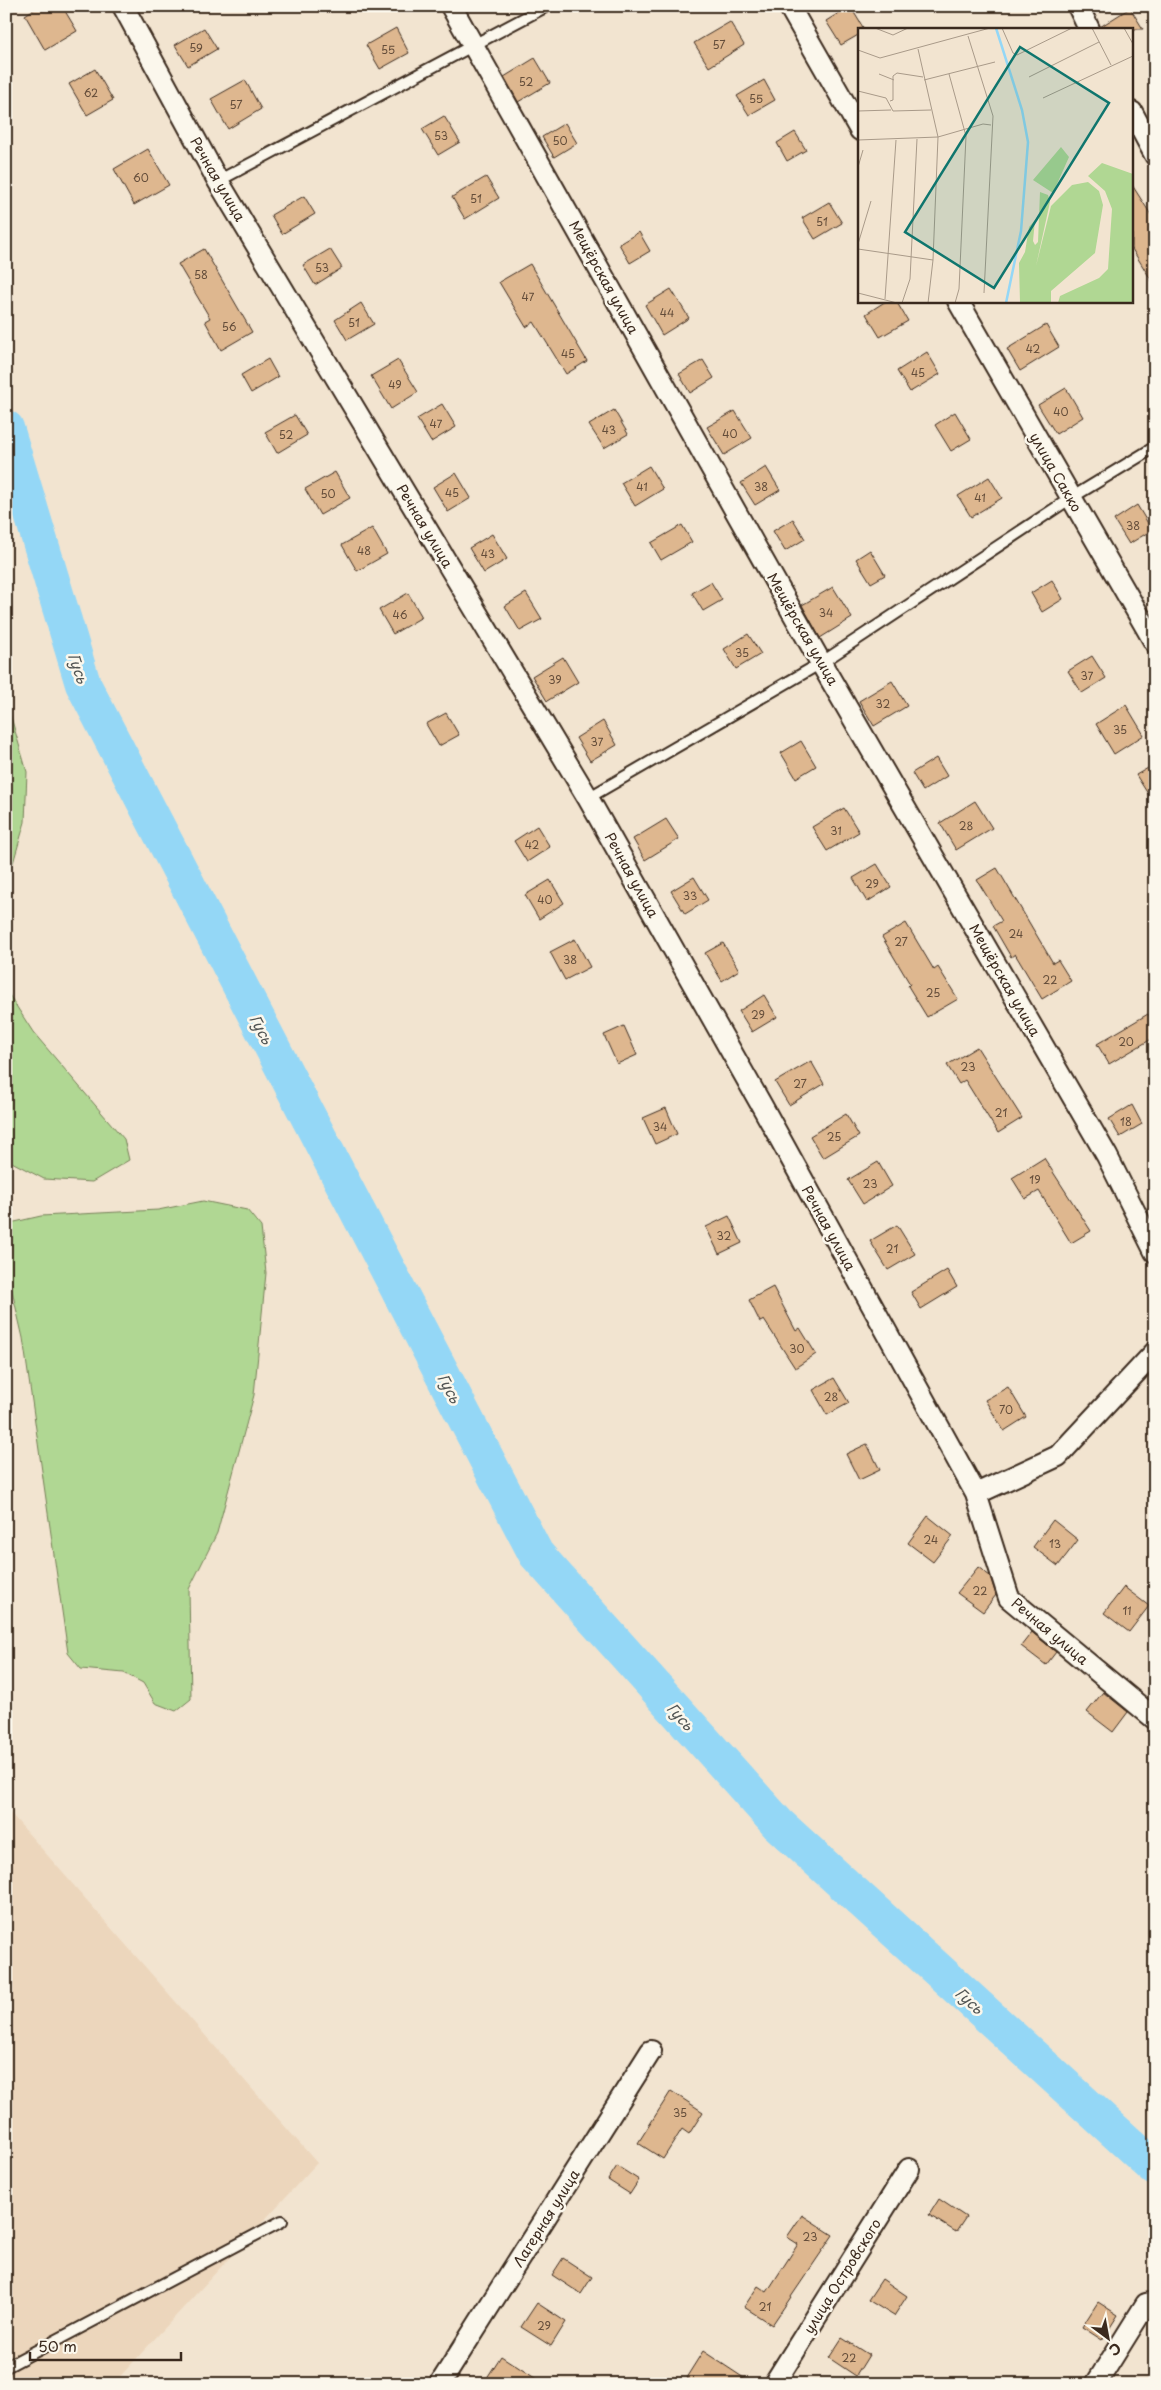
<svg xmlns="http://www.w3.org/2000/svg" width="1161" height="2390" font-family="'Playpen Sans',sans-serif">
<style>
.built{fill:#ecd6bc}
.green{fill:#b0d793;stroke:#768058}
.lines{fill:none;stroke-linecap:round;stroke-linejoin:round}
.river{stroke:#94d7f6;stroke-width:36}
.building{fill:#deb78f;stroke:#3b2a1e}
.service-casing{stroke:#3b2a1e;stroke-width:14}
.minor-casing{stroke:#3b2a1e;stroke-width:24}
.service{stroke:#fbf7ec;stroke-width:10}
.minor{stroke:#fbf7ec;stroke-width:20}
.labels{text-anchor:middle;dominant-baseline:central;stroke-width:5;stroke-linejoin:round;paint-order:stroke}
.number-label{font-size:11px;fill:#644d3a}
.street-label{font-size:14px;fill:#3b2a1e;stroke:#fbf7ec}
.water-label{font-size:15px;font-style:italic;fill:#515554;stroke:#fbf7ec}
.inset-river{fill:none;stroke:#94d7f6;stroke-width:2.5}
.inset-road{fill:none;stroke:#a99a89;stroke-width:1}
.view{fill:#0f766e;fill-opacity:0.15;stroke:#0f766e;stroke-width:2.5}
.inset-edge{fill:none;stroke:#3b2a1e;stroke-width:2.5}
</style>
<rect width="100%" height="100%" fill="#f2e4d0"/>
<filter id="ink" filterUnits="userSpaceOnUse"><feTurbulence type="fractalNoise" baseFrequency=".02" numOctaves="2"/><feDisplacementMap in="SourceGraphic" scale="10" xChannelSelector="R" yChannelSelector="G"/><feConvolveMatrix kernelMatrix="1 2 1 2 8 2 1 2 1" color-interpolation-filters="sRGB"/></filter>
<g filter="url(#ink)">
<!-- built -->
<path class="built" d="M6 1808 317 2163 113 2384H6Z"/>
<!-- green -->
<path class="green" d="M6 700 27 772 25 822 13 863 6 860Z
M6 990 33 1032 124 1139 129 1160 92 1182 44 1179 6 1159Z
M203 1201 247 1210 261 1227 266 1273 254 1395 217 1533 189 1589 191 1699 176 1711 155 1703 143 1683 124 1673 81 1669 68 1653 23 1338 6 1265V1224L41 1216 158 1210Z"/>
<g class="lines">
<!-- river -->
<path class="river" d="M6 428 83 684 536 1554 778 1824 1155 2168"/>
</g>
<!-- building -->
<path class="building" d="M39 6H62L77 31 45 50 25 15Z
M850 6 864 29H860V34L841 45 826 21Z
M1130 8 1143 29H1101L1100 27Z
M730 22 744 45 709 67 694 43Z
M204 28 217 49 188 66 175 45Z
M396 28 409 53 380 69 366 45Z
M535 58 550 83 518 102 504 77Z
M95 69 113 100 87 115 69 84Z
M245 80 261 109 228 129 211 99Z
M764 80 775 100 749 115 737 96Z
M444 116 460 142 438 155 422 129Z
M565 123 577 143 554 157 542 137Z
M795 132 806 150 787 161 777 143Z
M148 149 169 185 134 205 114 169Z
M486 177 499 198 465 219 452 197Z
M1132 185 1155 221V286L1132 249Z
M304 196 315 214 282 234 271 215Z
M829 202 842 223 815 239 802 218Z
M639 232 650 251 630 263 619 244Z
M204 249 252 332 221 350 205 321 210 318 178 264Z
M330 249 342 268 315 285 303 265Z
M530 264 587 361 566 374 534 322 526 327 499 282Z
M671 289 689 318 662 335 645 305Z
M886 301H896L908 321 880 337 866 314Z
M361 303 374 324 347 340 335 320Z
M1046 325 1059 347 1020 371 1007 349Z
M927 352 940 374 910 392 897 371Z
M268 359 278 377 251 393 241 375Z
M398 360 418 392 391 409 371 376Z
M703 360 714 378 690 393 679 374Z
M1066 388 1083 417 1056 434 1038 405Z
M442 404 456 427 431 442 417 419Z
M614 410 628 434 604 448 589 425Z
M735 411 752 438 724 455 707 427Z
M955 412 971 439 951 451 935 425Z
M295 415 307 435 277 453 265 432Z
M649 466 663 489 635 506 621 483Z
M766 467 780 490 755 505 741 483Z
M335 472 350 498 320 515 305 489Z
M456 473 471 498 448 512 433 487Z
M989 477 1002 498 971 517 958 496Z
M1137 505 1152 530 1129 544 1114 520Z
M793 519 805 539 785 551 773 531Z
M682 525 692 542 661 560 651 543Z
M372 528 387 554 357 571 342 545Z
M492 534 507 559 484 573 469 548Z
M870 550 885 575 871 583 856 559Z
M1052 580 1063 599 1042 612 1031 593Z
M711 582 722 600 703 611 692 593Z
M833 587 852 618 820 638 802 605Z
M408 593 422 617 393 634 379 610Z
M526 593 542 619 520 631 505 606Z
M748 634 761 654 736 669 724 649Z
M1092 656 1106 678 1082 693 1068 671Z
M563 657 578 682 547 701 532 676Z
M892 681 907 706 874 726 859 701Z
M1126 705 1144 735 1114 754 1096 724Z
M446 713 459 735 439 746 426 724Z
M603 721 617 745 590 761 576 738Z
M801 741 816 766 796 778 781 753Z
M936 758 947 776 923 791 912 773Z
M1155 764V805L1136 775Z
M975 801 992 828 956 850 940 823Z
M844 808 859 832 827 851 812 827Z
M666 819 679 839 645 860 633 839Z
M537 826 550 847 527 862 514 841Z
M877 864 891 887 867 902 853 878Z
M997 868 1053 963 1058 960 1071 981 1042 999 1015 954 1011 957 993 926 1002 921 977 880Z
M694 877 708 900 685 914 671 891Z
M550 880 564 903 539 919 525 895Z
M906 923 934 970 938 967 958 999 927 1017 908 986 910 984 882 937Z
M575 939 590 967 565 980 550 952Z
M723 943 739 970 722 981 705 953Z
M764 995 777 1017 752 1032 739 1011Z
M1148 1014 1155 1025V1037L1109 1064 1097 1044Z
M624 1026 637 1055 617 1064 604 1035Z
M977 1047 1022 1118 998 1133 965 1080 959 1084 947 1065Z
M811 1061 824 1084 789 1105 775 1082Z
M1132 1105 1142 1124 1120 1137 1109 1119Z
M666 1108 677 1134 655 1144 643 1118Z
M846 1114 859 1136 823 1158 810 1136Z
M1044 1158 1091 1231 1071 1243 1039 1191 1025 1199 1012 1178Z
M878 1162 892 1186 863 1204 848 1180Z
M729 1216 742 1243 719 1254 706 1227Z
M897 1225 915 1254 888 1270 870 1241Z
M947 1270 957 1287 921 1309 911 1292Z
M773 1287 796 1331 800 1328 816 1354 795 1368 764 1320 760 1322 749 1300Z
M834 1378 849 1403 827 1415 813 1390Z
M1008 1387 1026 1417 1004 1431 985 1400Z
M867 1444 880 1470 859 1480 846 1454Z
M928 1516 953 1536 933 1562 908 1543Z
M1053 1520 1078 1540 1058 1566 1033 1547Z
M978 1567 990 1576 996 1595 983 1612 957 1593Z
M1124 1587 1149 1606 1129 1632 1104 1613Z
M1032 1632 1056 1652 1046 1665 1021 1646Z
M1103 1692 1128 1712 1113 1732 1087 1712Z
M671 2091 703 2112 689 2134 682 2129 663 2159 638 2143Z
M617 2166 639 2180 630 2194 608 2180Z
M939 2199 966 2217 956 2232 929 2215Z
M802 2215 833 2235 772 2325 744 2307 758 2286 767 2292 798 2244 787 2237Z
M563 2258 592 2277 581 2294 552 2275Z
M882 2279 907 2296 894 2316 868 2300Z
M1098 2302 1118 2315 1102 2340 1082 2327Z
M537 2303 566 2322 551 2346 521 2327Z
M842 2338 869 2355 856 2376 829 2358Z
M703 2351 753 2384H694L686 2378Z
M501 2356 544 2384H483Z"/>
<g class="lines">
<!-- service casing -->
<g class="service-casing">
<path id="service" d="M218 181 547 6
M588 798 821 663 1071 498 1155 447
M6 2367 282 2221"/>
</g>
<!-- minor casing -->
<g class="minor-casing">
<path id="minor" d="M123 6 218 181 588 798 762 1106 976 1494 1009 1598 1155 1719
M451 6 821 663 1107 1156 1155 1252
M789 6 860 130
M1078 6 1089 29
M1132 112 1155 155
M958 301 1155 643
M976 1494 1058 1456 1155 1352
M440 2384 651 2051
M774 2384 909 2169
M1096 2384 1146 2304 1155 2302"/>
</g>
<!-- service -->
<use href="#service" class="service"/>
<!-- minor -->
<use href="#minor" class="minor"/>
</g>
</g>
<g class="labels">
<!-- number labels -->
<g class="number-label">
<text x="719" y="44">57</text>
<text x="196" y="47">59</text>
<text x="388" y="49">55</text>
<text x="526" y="81">52</text>
<text x="91" y="92">62</text>
<text x="756" y="98">55</text>
<text x="236" y="104">57</text>
<text x="441" y="135">53</text>
<text x="560" y="140">50</text>
<text x="141" y="177">60</text>
<text x="476" y="198">51</text>
<text x="822" y="221">51</text>
<text x="322" y="267">53</text>
<text x="201" y="274">58</text>
<text x="528" y="296">47</text>
<text x="667" y="312">44</text>
<text x="354" y="322">51</text>
<text x="229" y="326">56</text>
<text x="1033" y="348">42</text>
<text x="568" y="353">45</text>
<text x="918" y="372">45</text>
<text x="395" y="384">49</text>
<text x="1061" y="411">40</text>
<text x="436" y="423">47</text>
<text x="609" y="429">43</text>
<text x="730" y="433">40</text>
<text x="286" y="434">52</text>
<text x="642" y="486">41</text>
<text x="761" y="486">38</text>
<text x="452" y="492">45</text>
<text x="328" y="493">50</text>
<text x="980" y="497">41</text>
<text x="1133" y="525">38</text>
<text x="364" y="550">48</text>
<text x="488" y="553">43</text>
<text x="826" y="612">34</text>
<text x="400" y="614">46</text>
<text x="742" y="652">35</text>
<text x="1087" y="675">37</text>
<text x="555" y="679">39</text>
<text x="883" y="703">32</text>
<text x="1120" y="729">35</text>
<text x="597" y="741">37</text>
<text x="966" y="825">28</text>
<text x="836" y="830">31</text>
<text x="532" y="844">42</text>
<text x="872" y="883">29</text>
<text x="690" y="895">33</text>
<text x="545" y="899">40</text>
<text x="1016" y="933">24</text>
<text x="901" y="941">27</text>
<text x="570" y="959">38</text>
<text x="1050" y="979">22</text>
<text x="933" y="992">25</text>
<text x="758" y="1014">29</text>
<text x="1126" y="1041">20</text>
<text x="968" y="1066">23</text>
<text x="800" y="1083">27</text>
<text x="1001" y="1112">21</text>
<text x="1126" y="1121">18</text>
<text x="660" y="1126">34</text>
<text x="834" y="1136">25</text>
<text x="1035" y="1179">19</text>
<text x="870" y="1183">23</text>
<text x="724" y="1235">32</text>
<text x="892" y="1248">21</text>
<text x="797" y="1348">30</text>
<text x="831" y="1396">28</text>
<text x="1006" y="1409">70</text>
<text x="931" y="1539">24</text>
<text x="1055" y="1543">13</text>
<text x="980" y="1590">22</text>
<text x="1127" y="1610">11</text>
<text x="680" y="2112">35</text>
<text x="810" y="2236">23</text>
<text x="765" y="2306">21</text>
<text x="544" y="2325">29</text>
<text x="849" y="2357">22</text>
</g>
<!-- street labels -->
<g class="street-label">
<text transform="translate(218 179) rotate(60)">Речная улица</text>
<text transform="translate(604 277) rotate(61)">Мещёрская улица</text>
<text transform="translate(1056 472) rotate(60)">улица Сакко</text>
<text transform="translate(425 526) rotate(59)">Речная улица</text>
<text transform="translate(803 629) rotate(60)">Мещёрская улица</text>
<text transform="translate(632 875) rotate(61)">Речная улица</text>
<text transform="translate(1005 980) rotate(60)">Мещёрская улица</text>
<text transform="translate(829 1228) rotate(61)">Речная улица</text>
<text transform="translate(1050 1631) rotate(40)">Речная улица</text>
<text transform="translate(546 2218) rotate(-58)">Лагерная улица</text>
<text transform="translate(842 2276) rotate(-58)">улица Островского</text>
</g>
<!-- water labels -->
<g class="water-label">
<text transform="translate(79 668) rotate(72)">Гусь</text>
<text transform="translate(262 1029) rotate(62)">Гусь</text>
<text transform="translate(450 1388) rotate(62)">Гусь</text>
<text transform="translate(681 1716) rotate(48)">Гусь</text>
<text transform="translate(970 2000) rotate(42)">Гусь</text>
</g>
</g>
<!-- overview -->
<g transform="translate(858 28)">
<rect width="275" height="275" fill="#f2e4d0"/>
<path d="M203 119 211 129 195 165 175 152ZM244 135 275 146V275H200L202 268 241 250 250 241 254 181 247 163 230 148ZM230 154 241 163 245 177 237 225 193 263V275H162L161 235 167 224 171 199 177 192 175 213 177 217 180 214 182 164 190 167 192 174 178 238 193 178 214 157Z" fill="#b0d793"/>
<path class="inset-river" d="M138 0 164 82 170 114 163 203 148 275"/>
<path class="inset-road" d="M17 0 35 7 50 0M144 0 155 25 159 27 214 0M234 0 253 37M266 0 275 16M110 8 135 88 126 265M60 21 80 109 75 232 70 275M0 22 22 30 132 0M21 46 36 52M91 46 108 108 101 261 97 275M171 49 241 14M66 52 137 34M0 63 28 70 35 83 73 82M185 70 275 28M32 73 35 72V48L39 45 65 49M0 83 33 82M0 112 80 109 125 96 133 97M0 139 5 122M0 216 13 173M0 221 75 232M0 265 39 275M27 271 38 112M44 275 52 251 59 111"/>
<path class="view" d="M162 19 251 75 136 260 47 204Z"/>
<rect width="275" height="275" class="inset-edge"/>
</g>
<!-- margin -->
<rect width="1161" height="2390" fill="none" stroke="#fbf7ec" stroke-width="25"/>
<rect x="12" y="12" width="1136" height="2365" fill="none" stroke="#3b2a1e" stroke-width="2" filter="url(#ink)"/>
<!-- north arrow -->
<g transform="translate(1108 2338) rotate(148)" stroke="#fbf7ec" stroke-width="4" paint-order="stroke">
<path d="M0-4L9 19L0 12L-9 19Z" fill="#3b2a1e"/>
<text y="-8" font-size="14" font-weight="bold" text-anchor="middle" fill="#3b2a1e">С</text>
</g>
<!-- scale -->
<path d="M30 2352v8h151v-8" fill="none" stroke="#3b2a1e" stroke-width="2.5"/>
<text x="38" y="2352" font-size="15" fill="#3b2a1e" stroke="#fbf7ec" stroke-width="4" paint-order="stroke">50 m</text>
</svg>
